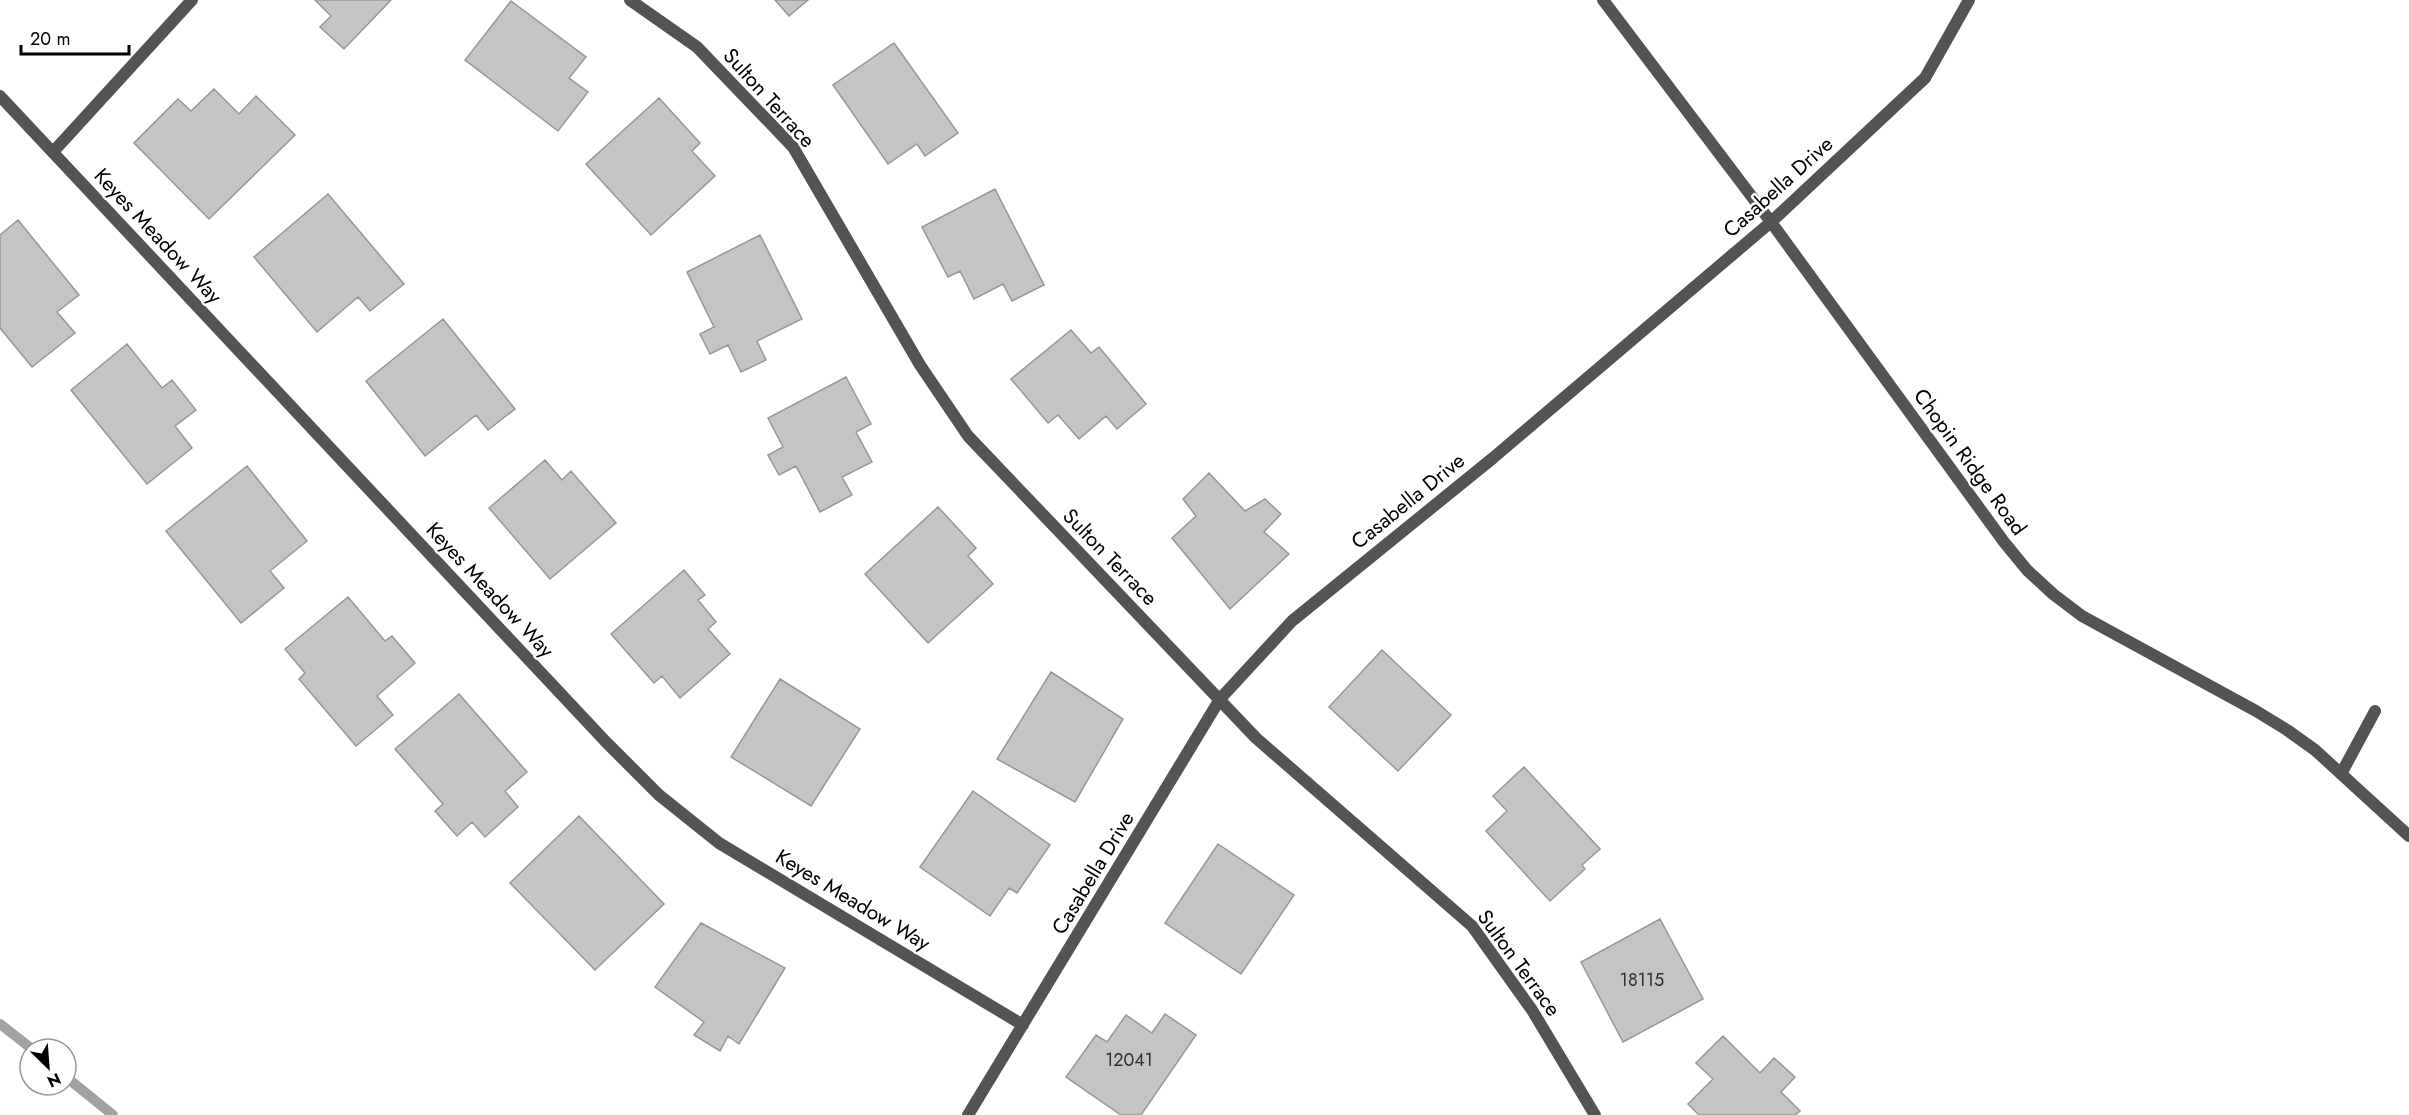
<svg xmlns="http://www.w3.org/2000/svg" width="2409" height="1115" font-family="Jost,sans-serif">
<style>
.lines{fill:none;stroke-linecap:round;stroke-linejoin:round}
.stream{stroke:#a2a2a2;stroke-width:10}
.building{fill:#c4c4c4;stroke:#989898;stroke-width:1.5}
.street{stroke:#545454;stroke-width:12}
.labels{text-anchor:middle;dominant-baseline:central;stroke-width:5;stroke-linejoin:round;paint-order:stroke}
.number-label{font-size:18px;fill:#313131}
.street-label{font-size:21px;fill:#000;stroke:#fff}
</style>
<rect width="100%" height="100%" fill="#fff"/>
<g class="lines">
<!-- stream -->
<path class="stream" d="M0 1024 32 1049
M66 1077 113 1115"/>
</g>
<!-- building -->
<path class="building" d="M315 0H391L344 49 320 27 331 16Z
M775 0H808L789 16Z
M511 1 586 57 569 78 588 92 558 131 465 60Z
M894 43 958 133 925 156 917 144 888 164 833 85Z
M214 89 239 114 256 96 295 135 209 219 134 143 178 99 191 111Z
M659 98 700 143 692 151 715 176 651 235 586 164Z
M995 189 1044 285 1012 301 1003 284 974 299 960 271 948 277 922 227Z
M328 194 404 284 370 311 358 297 317 332 254 257Z
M18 220 79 295 57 312 75 333 32 367 0 328V235Z
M760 235 802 319 757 341 766 360 741 372 728 345 710 354 700 334 714 327 687 272Z
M443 319 515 409 488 430 476 415 425 456 366 381Z
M1071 330 1091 353 1099 347 1146 404 1117 429 1106 416 1079 439 1058 415 1048 423 1011 379Z
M127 344 162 388 172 380 196 410 175 426 192 448 147 484 71 390Z
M846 377 871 424 856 432 872 462 842 477 852 495 820 512 796 466 779 475 768 455 783 447 768 418Z
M545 460 562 480 571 471 616 523 550 579 489 508Z
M247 466 307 541 270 571 284 588 241 623 166 531Z
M1209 473 1245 511 1265 499 1281 514 1264 532 1289 554 1230 609 1172 538 1196 516 1183 499Z
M938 507 976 548 968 556 993 584 928 643 865 574Z
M684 570 705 595 698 600 716 622 708 629 730 654 680 698 662 676 654 683 611 634Z
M348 597 385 641 392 636 415 663 377 696 393 715 356 746 299 679 305 673 285 649Z
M1382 650 1451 715 1398 771 1329 707Z
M1051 672 1123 719 1075 802 997 759Z
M780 679 860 729 811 806 731 757Z
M459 694 527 772 505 791 518 807 485 837 472 822 457 836 435 811 443 804 395 749Z
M1524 767 1600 849 1582 865 1585 869 1550 901 1486 831 1507 811 1493 796Z
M973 791 1050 845 1017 893 1009 888 990 916 920 867Z
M579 816 664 904 595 970 510 883Z
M1218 844 1294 895 1241 974 1165 923Z
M1660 919 1703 999 1623 1042 1581 962Z
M701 923 785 968 739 1044 728 1036 720 1051 694 1035 704 1022 655 987Z
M1165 1014 1196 1035 1141 1115H1121L1066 1077 1096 1035 1107 1042 1126 1015 1152 1033Z
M1723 1036 1760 1073 1774 1058 1795 1077 1781 1092 1800 1111 1795 1115H1699L1688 1104 1713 1079 1696 1063Z"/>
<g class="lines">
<!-- street -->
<path class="street" d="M630 0 697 47 793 147 920 365 968 436 1256 738 1472 926 1532 1010 1595 1115
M1603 0 1771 222 2004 542 2027 570 2053 594 2082 616 2256 711 2287 730 2315 750 2409 836
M0 96 606 742 659 795 719 843 1023 1025
M53 152 192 0
M2341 774 2375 711
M968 1115 1220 699 1292 621 1493 458 1771 222 1925 78 1969 0"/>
</g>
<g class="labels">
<!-- number labels -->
<g class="number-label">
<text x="1642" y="980">18115</text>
<text x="1129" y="1060">12041</text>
</g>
<!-- street labels -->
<g class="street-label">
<text transform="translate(769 98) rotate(48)">Sulton Terrace</text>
<text transform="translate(1778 187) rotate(-42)">Casabella Drive</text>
<text transform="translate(158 236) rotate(47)">Keyes Meadow Way</text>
<text transform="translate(1970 462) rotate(54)">Chopin Ridge Road</text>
<text transform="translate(1408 501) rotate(-39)">Casabella Drive</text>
<text transform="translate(1110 557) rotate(46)">Sulton Terrace</text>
<text transform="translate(490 590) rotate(47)">Keyes Meadow Way</text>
<text transform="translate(1093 873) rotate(-59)">Casabella Drive</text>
<text transform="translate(853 900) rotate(31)">Keyes Meadow Way</text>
<text transform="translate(1519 963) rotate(54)">Sulton Terrace</text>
</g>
</g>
<!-- north arrow -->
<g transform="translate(48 1067) rotate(155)"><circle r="28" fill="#ffffff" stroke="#999999" stroke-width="1.5"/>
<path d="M0-4.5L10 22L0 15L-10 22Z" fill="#000000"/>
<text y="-9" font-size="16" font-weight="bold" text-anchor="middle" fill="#000000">N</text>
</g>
<!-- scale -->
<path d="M21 45v9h108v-9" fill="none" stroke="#000000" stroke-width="3"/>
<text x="30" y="45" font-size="18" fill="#000000" stroke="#ffffff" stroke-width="4.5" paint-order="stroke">20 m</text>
</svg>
